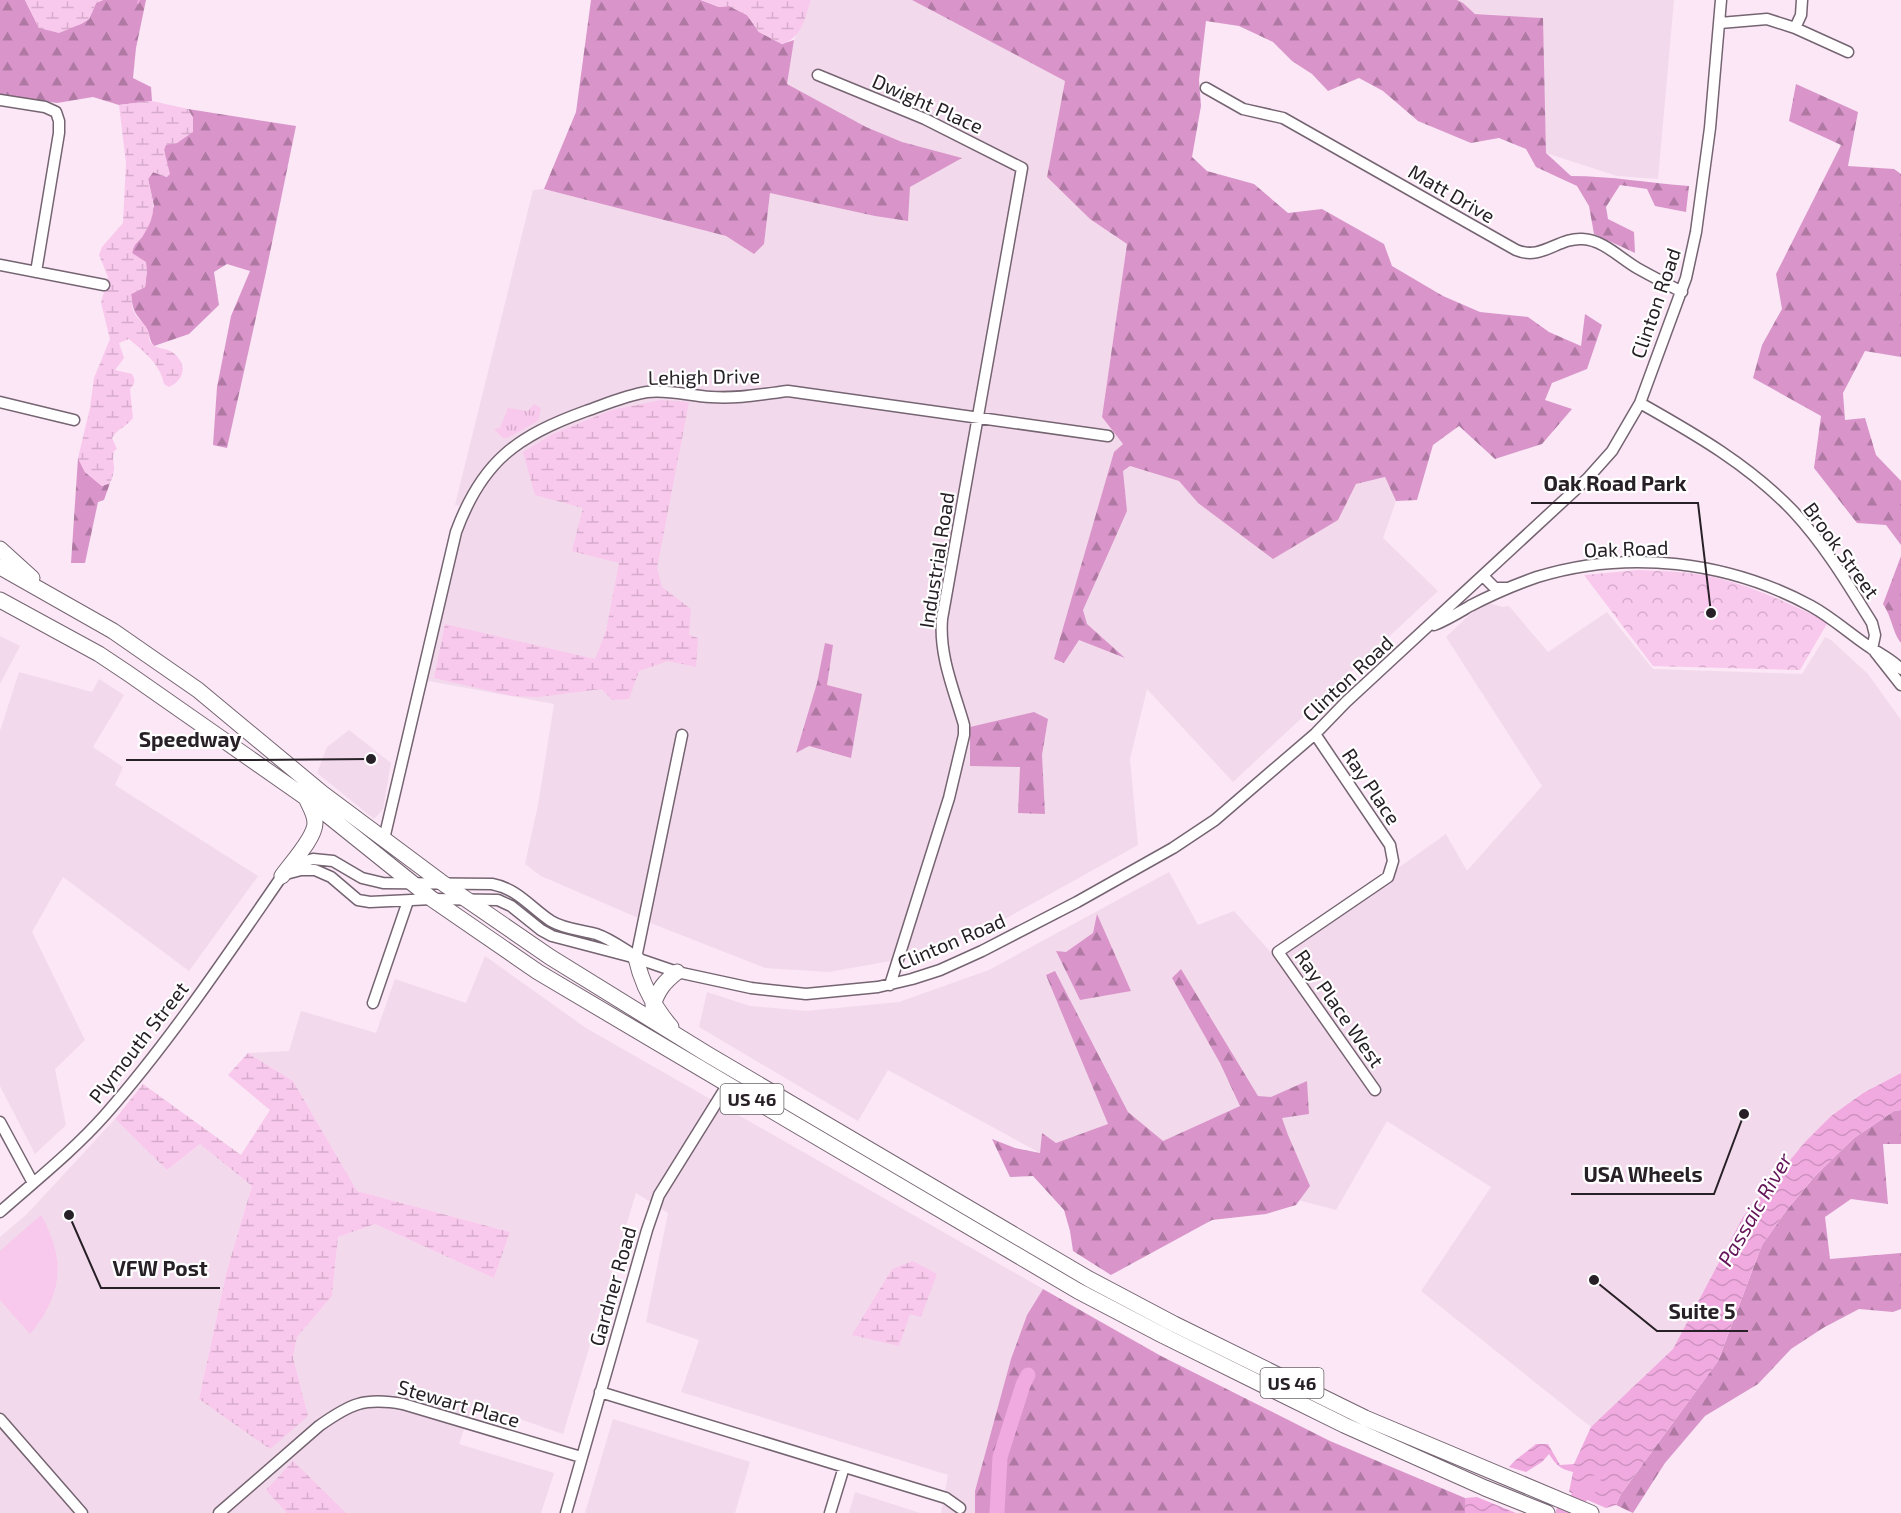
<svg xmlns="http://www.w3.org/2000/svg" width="1901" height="1513" font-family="'Exo 2',sans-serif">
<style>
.built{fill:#f3d9ec}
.grass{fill:url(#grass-tufts)}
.forest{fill:url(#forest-firs)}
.wetland{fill:url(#wetland-marsh)}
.park{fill:url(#park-crowns)}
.garden{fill:#f9c8ed}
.water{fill:url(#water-waves)}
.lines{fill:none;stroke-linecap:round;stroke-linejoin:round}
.stream{stroke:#f0aae0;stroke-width:2}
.river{stroke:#f0aae0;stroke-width:15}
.minor-casing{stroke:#756471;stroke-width:13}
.highway-casing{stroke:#756471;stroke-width:17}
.minor{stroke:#fff;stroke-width:10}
.highway{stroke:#fff;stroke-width:15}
.labels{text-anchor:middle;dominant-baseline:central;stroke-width:4.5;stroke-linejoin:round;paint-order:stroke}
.shield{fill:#fff;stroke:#686367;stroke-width:1.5}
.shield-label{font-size:18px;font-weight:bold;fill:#272026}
.street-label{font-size:20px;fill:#272026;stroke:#fff}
.water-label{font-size:21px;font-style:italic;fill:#641458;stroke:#fff}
.leader{fill:none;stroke:#272026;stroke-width:2}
.callout-dot{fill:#272026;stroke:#fff;stroke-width:2}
.callout-label{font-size:21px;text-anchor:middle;font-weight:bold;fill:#272026;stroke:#fff;stroke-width:4.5;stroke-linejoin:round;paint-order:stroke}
</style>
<defs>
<pattern id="grass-tufts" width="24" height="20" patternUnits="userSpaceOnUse" patternTransform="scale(1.5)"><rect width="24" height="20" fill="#f9c8ed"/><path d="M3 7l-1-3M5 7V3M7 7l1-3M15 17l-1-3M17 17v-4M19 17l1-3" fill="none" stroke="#d5accb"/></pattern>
<pattern id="forest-firs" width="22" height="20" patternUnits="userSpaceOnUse" patternTransform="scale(1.5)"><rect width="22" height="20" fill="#d995ca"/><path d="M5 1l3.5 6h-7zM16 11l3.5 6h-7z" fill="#b079a4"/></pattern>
<pattern id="wetland-marsh" width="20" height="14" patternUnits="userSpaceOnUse" patternTransform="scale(1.5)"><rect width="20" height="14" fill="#f9c8ed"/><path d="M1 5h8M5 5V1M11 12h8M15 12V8" fill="none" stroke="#d5accb"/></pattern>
<pattern id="park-crowns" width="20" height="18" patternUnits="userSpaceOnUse" patternTransform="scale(1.5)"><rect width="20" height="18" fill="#f9c8ed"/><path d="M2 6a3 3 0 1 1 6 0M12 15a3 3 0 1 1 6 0" fill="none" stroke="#d5accb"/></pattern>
<pattern id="water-waves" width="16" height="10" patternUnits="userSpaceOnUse" patternTransform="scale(1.5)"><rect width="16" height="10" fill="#f0aae0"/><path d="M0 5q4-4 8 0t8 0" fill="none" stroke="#ce92c0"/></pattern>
</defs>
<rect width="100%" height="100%" fill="#fbe7f6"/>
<!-- built -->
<path class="built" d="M811 0H912L1065 81 1047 177 1090 219 1127 244 1102 417 1129 451 1131 466 1179 481 1198 503 1338 520 1356 484 1385 477 1396 501 1383 538 1438 591 1233 782 1147 689 1130 759 1138 845 1003 920 924 955 829 972 765 968 643 920 541 876 525 864 538 805 554 704 423 680 467 507 455 505 533 190 544 189 761 245 790 62 794 40Z
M1444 0H1674L1658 179 1617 176 1546 153 1542 18 1468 13Z
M1483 602 1503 607 1509 606 1548 652 1607 612 1653 669 1802 674 1825 637 1831 640 1868 674 1901 720V1073L1862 1093 1831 1116 1805 1142 1743 1217 1673 1349 1591 1427 1421 1291 1491 1187 1387 1121 1336 1210 1298 1200 1251 1101 1159 1143 1040 1153 888 1070 858 1121 699 1027 707 992 750 1006 806 1011 899 1002 989 970 1169 872 1198 925 1234 911 1274 956 1446 834 1467 871 1542 786 1446 637Z
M0 636 20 646 0 684Z
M19 672 92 692 99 679 124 695 93 747 123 767 115 785 258 876 189 971 63 877 32 932 85 1040 55 1069 66 1125 35 1154 0 1086V731Z
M349 730 391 763 383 809 374 819 317 773 327 747Z
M485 956 586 1028 1043 1289 1027 1315 1011 1359 976 1491 975 1513H941L948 1475 681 1392 699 1340 646 1322 668 1213 636 1193 563 1434 473 1403 459 1444 554 1473 541 1513H0V1237L27 1214 115 1119 167 1170 200 1144 252 1186 227 1270 199 1399 308 1416 293 1357 297 1337 332 1296 338 1237 375 1224 494 1278 510 1232 357 1191 293 1081 248 1053 289 1051 301 1011 376 1033 395 979 466 1003Z
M613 1419 750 1462 735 1513H585Z
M855 1492 920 1513H849Z"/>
<!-- grass -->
<path class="grass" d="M534 404 541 408 539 418 536 422 507 438H503L494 429 500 428 508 408 528 411Z"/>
<!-- forest -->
<path class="forest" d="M0 0H25L39 28 81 24 89 19 96 3 103 0H146L136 48 133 78 151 87 152 101 119 105 93 97 57 103 0 94Z
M591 0H701L719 7 729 6 747 15 759 32 782 44 794 40 787 84 866 127 902 142 962 158 910 187 908 221 875 216 770 193 764 244 754 254 726 236 544 189 576 112Z
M912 0H1457L1463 3 1475 14 1543 18 1546 153 1571 176C1611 176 1649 183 1689 186L1686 212 1655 206 1647 189 1620 185 1606 207 1608 219 1634 232 1635 253 1594 234 1589 206 1577 186 1536 167 1526 149 1499 138 1471 143 1418 121 1383 91 1359 78 1328 91 1312 74 1292 61 1273 42 1239 26 1206 21 1199 80 1201 106 1192 157 1207 171 1254 184 1288 213 1322 209 1384 244 1392 266 1443 296 1480 312 1528 317 1549 332 1581 346 1585 314 1602 325 1587 369 1552 383 1545 400 1572 409 1542 444 1495 459 1459 426 1433 445 1417 500 1396 501 1385 477 1356 484 1338 520 1273 559 1198 503 1179 481 1130 466 1123 471 1127 511 1083 610 1087 624 1125 658 1079 640 1064 663 1054 659 1114 452 1123 444 1102 417 1127 244 1090 219 1047 177 1065 81Z
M1796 84 1858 112 1848 166 1894 169 1901 174V357L1865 351 1843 393 1845 420 1865 418 1876 455 1901 481V545L1886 525 1857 523 1814 468 1821 416 1753 378 1762 345 1782 309 1776 274 1841 145 1789 121Z
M188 109 296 126 266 272 227 448 213 445 217 387 231 316 250 271 227 264 214 272 219 305 189 334 154 346C149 340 150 335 147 329 136 312 133 315 131 294L145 287 147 270 132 253 134 243 142 237 154 206 148 179 153 172 167 177 164 149 166 144 177 143 193 118Z
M78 458 85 472 102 486 110 483 104 500 98 502 85 563H71Z
M1901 556V643C1893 634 1892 617 1883 604Z
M825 643 833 645 827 685 862 694 851 758 809 746 796 753 817 683Z
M1034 712 1048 719 1042 755 1045 814 1018 813 1020 767 970 766V727Z
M1097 914 1131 991 1080 1000 1056 951 1066 952 1093 933Z
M1181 969 1258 1096 1271 1097 1307 1081 1309 1114 1282 1118 1288 1135 1310 1186 1296 1205 1266 1214 1212 1220 1111 1275 1073 1251 1070 1231 1064 1210 1033 1176 1010 1177 992 1139 1015 1148 1040 1153 1042 1133 1056 1143 1108 1124 1046 975 1055 971 1128 1112 1163 1141 1240 1106 1220 1063 1172 978Z
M1901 1110V1144H1883L1888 1204 1851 1199 1825 1217 1830 1259 1901 1253V1309L1893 1312 1859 1309 1823 1328 1791 1349 1758 1384 1705 1416 1665 1463 1633 1513 1616 1505 1621 1494 1718 1361 1762 1245 1786 1211 1815 1176 1854 1138 1894 1111Z
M1043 1289 1161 1356 1330 1441 1465 1498V1513H975V1491L1011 1359 1027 1315Z"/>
<!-- wetland -->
<path class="wetland" d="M25 0H103L96 3 89 19 81 24 59 33 39 28Z
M701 0H811C804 19 803 37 782 44L759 32 747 15 729 6 719 7Z
M152 101 188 109 193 118V132L177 143 166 145 164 150 170 174 167 177 153 172 148 179C153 202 158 212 144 234 139 243 135 241 132 253L146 262 147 270 145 287 131 294C132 299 131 307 134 312 137 319 146 324 148 331 151 336 147 340 152 344 157 349 164 348 170 351 187 360 187 379 169 387L164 384C160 363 144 352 129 339L119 343 124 358 115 370 132 374C136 381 135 383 130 389L133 418C126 427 118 428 112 438L117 449 114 451C111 467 118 465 110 483L102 486 85 472 78 458 90 408 94 378 110 339 101 303 108 277 99 255 102 247 123 223 126 163 119 105Z
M661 400 689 402 657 568 662 587 691 609 689 635 698 638 696 667 668 661 639 671 629 699 612 700 602 689 538 697 512 696 434 678 445 624 595 659 606 631 619 563 572 551 583 508 535 495 523 452 553 434 612 410Z
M248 1053 293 1081 357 1191 510 1232 494 1278 375 1224 338 1237 332 1296 297 1337 293 1357 308 1416 270 1449 199 1399 227 1270 252 1186 200 1144 167 1170 115 1119 143 1084 241 1155 270 1110 228 1075Z
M913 1261 937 1274 921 1317 910 1314 899 1346 852 1335 892 1269Z
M293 1461 346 1513H287L266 1490Z"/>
<!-- park -->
<path class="park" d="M1639 570C1664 571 1690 572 1714 577 1754 587 1791 604 1828 622L1800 670 1653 666 1584 575Z"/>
<!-- garden -->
<path class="garden" d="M41 1215C66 1260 63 1294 30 1334L0 1300V1251Z"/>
<!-- water -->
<path class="water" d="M1901 1073V1110L1894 1111 1854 1138 1815 1176 1786 1211 1762 1245 1718 1361 1621 1494 1616 1505 1606 1508 1569 1492 1573 1472C1560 1469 1556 1465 1549 1454L1542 1462 1526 1472 1509 1467C1516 1458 1527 1452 1536 1444H1548L1560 1465 1574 1464 1591 1427 1673 1349 1743 1217 1805 1142 1831 1116 1863 1093Z
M1477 1497 1516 1513H1465V1498Z"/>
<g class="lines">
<!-- stream -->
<path class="stream" d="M138 3 139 0"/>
<!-- river -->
<path class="river" d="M997 1513 1000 1457 1023 1385 1028 1375
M1563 1513 1594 1483"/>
<!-- minor casing -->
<g class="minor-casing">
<path id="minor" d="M1720 23 1767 19 1795 28 1801 15 1802 0
M1795 28 1848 52
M818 75 925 119 1022 168 942 619C939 656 954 690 964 725V735L949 798 890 985
M1206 88 1243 109 1283 118 1516 250C1542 261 1558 237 1583 239 1603 240 1620 258 1637 268 1651 276 1667 284 1682 292
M0 100 45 107 56 112 59 121V133L36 272
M0 265 104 285
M0 402 74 420
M1640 403C1695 434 1749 465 1793 511 1824 544 1848 584 1872 623L1875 635 1872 649
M1483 576 1495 588H1507
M1434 625C1447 620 1458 613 1470 606 1491 595 1514 585 1537 577 1628 549 1728 561 1811 606 1833 618 1851 635 1871 648 1882 655 1892 660 1901 669
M1875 652 1901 685
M1315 734 1390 845 1393 861 1388 877 1278 952 1375 1090
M384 839 456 532C482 461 517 436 586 411 606 404 627 395 647 392 668 389 690 396 711 397 737 399 763 394 788 391L1108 436
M282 875 301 870H315L331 877 358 900 370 902 432 899 498 900 511 906 541 930 552 936 636 958 677 972 751 988 806 994 878 987 912 979 940 970 982 951 1077 902 1173 848 1215 820 1244 795 1315 734 1346 702 1587 479 1612 451 1640 403 1686 278 1696 232 1710 128 1721 0
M636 958 682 735
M373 1003 408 901
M0 1122 33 1183
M0 1212C35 1181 73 1151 105 1115 170 1041 226 957 282 876L299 863 313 859 333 861 362 878 383 883 492 884C518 889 530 907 551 921 564 929 581 930 596 934 608 938 618 945 629 952
M600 1392 946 1498 960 1508
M0 1419 82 1513
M219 1513 319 1426C350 1404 364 1397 403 1404L581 1457
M566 1513 647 1230 659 1195 728 1084
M830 1513 844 1467"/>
</g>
<!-- highway casing -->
<g class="highway-casing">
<path id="highway" d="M0 549 32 578
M0 567 113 631 198 690 322 793 444 884 550 957 707 1054 1089 1279 1174 1324 1365 1418 1591 1513
M0 600 99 654 129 674 305 797 432 899 538 972 798 1126 1078 1291 1164 1336 1344 1425 1485 1488 1547 1513
M282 876C291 863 315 838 315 823 315 814 310 807 307 800
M636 958C642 985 653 1006 671 1027
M653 1005C658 990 664 982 677 972"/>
</g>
<!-- minor -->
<use href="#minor" class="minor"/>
<!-- highway -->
<use href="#highway" class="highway"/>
</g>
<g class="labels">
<!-- shield labels -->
<g class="shield">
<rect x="720.5" y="1084" width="63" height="30" rx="4.5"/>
<rect x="1260.5" y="1368" width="63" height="30" rx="4.5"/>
</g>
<g class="shield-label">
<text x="752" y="1099">US 46</text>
<text x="1292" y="1383">US 46</text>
</g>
<!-- street labels -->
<g class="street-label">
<text transform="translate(928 103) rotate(24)">Dwight Place</text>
<text transform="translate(1452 193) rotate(30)">Matt Drive</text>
<text transform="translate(1655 303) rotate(-71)">Clinton Road</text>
<text transform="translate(704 376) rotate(-1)">Lehigh Drive</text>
<text transform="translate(1626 548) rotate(-2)">Oak Road</text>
<text transform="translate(1842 550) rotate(54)">Brook Street</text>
<text transform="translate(936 560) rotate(-81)">Industrial Road</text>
<text transform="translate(1347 678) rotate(-43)">Clinton Road</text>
<text transform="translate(1372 786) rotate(56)">Ray Place</text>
<text transform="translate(951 941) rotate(-23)">Clinton Road</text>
<text transform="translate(1340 1008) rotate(55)">Ray Place West</text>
<text transform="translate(138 1042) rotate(-52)">Plymouth Street</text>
<text transform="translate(612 1286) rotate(-74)">Gardner Road</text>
<text transform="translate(459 1403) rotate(16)">Stewart Place</text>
</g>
<!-- water labels -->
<g class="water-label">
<text transform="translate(1754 1209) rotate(-60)">Passaic River</text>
</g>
</g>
<!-- callouts -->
<path class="leader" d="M1711 613L1698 503H1531M371 759L253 760H126M1744 1114L1714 1194H1571M69 1215L101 1288H220M1594 1280L1657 1331H1748"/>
<g class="callout-dot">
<circle cx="1711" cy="613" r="6"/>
<circle cx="371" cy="759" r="6"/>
<circle cx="1744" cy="1114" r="6"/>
<circle cx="69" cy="1215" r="6"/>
<circle cx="1594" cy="1280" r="6"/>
</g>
<g class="callout-label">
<text x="1615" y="491">Oak Road Park</text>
<text x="190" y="747">Speedway</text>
<text x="1643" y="1182">USA Wheels</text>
<text x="160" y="1276">VFW Post</text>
<text x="1702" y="1319">Suite 5</text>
</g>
</svg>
